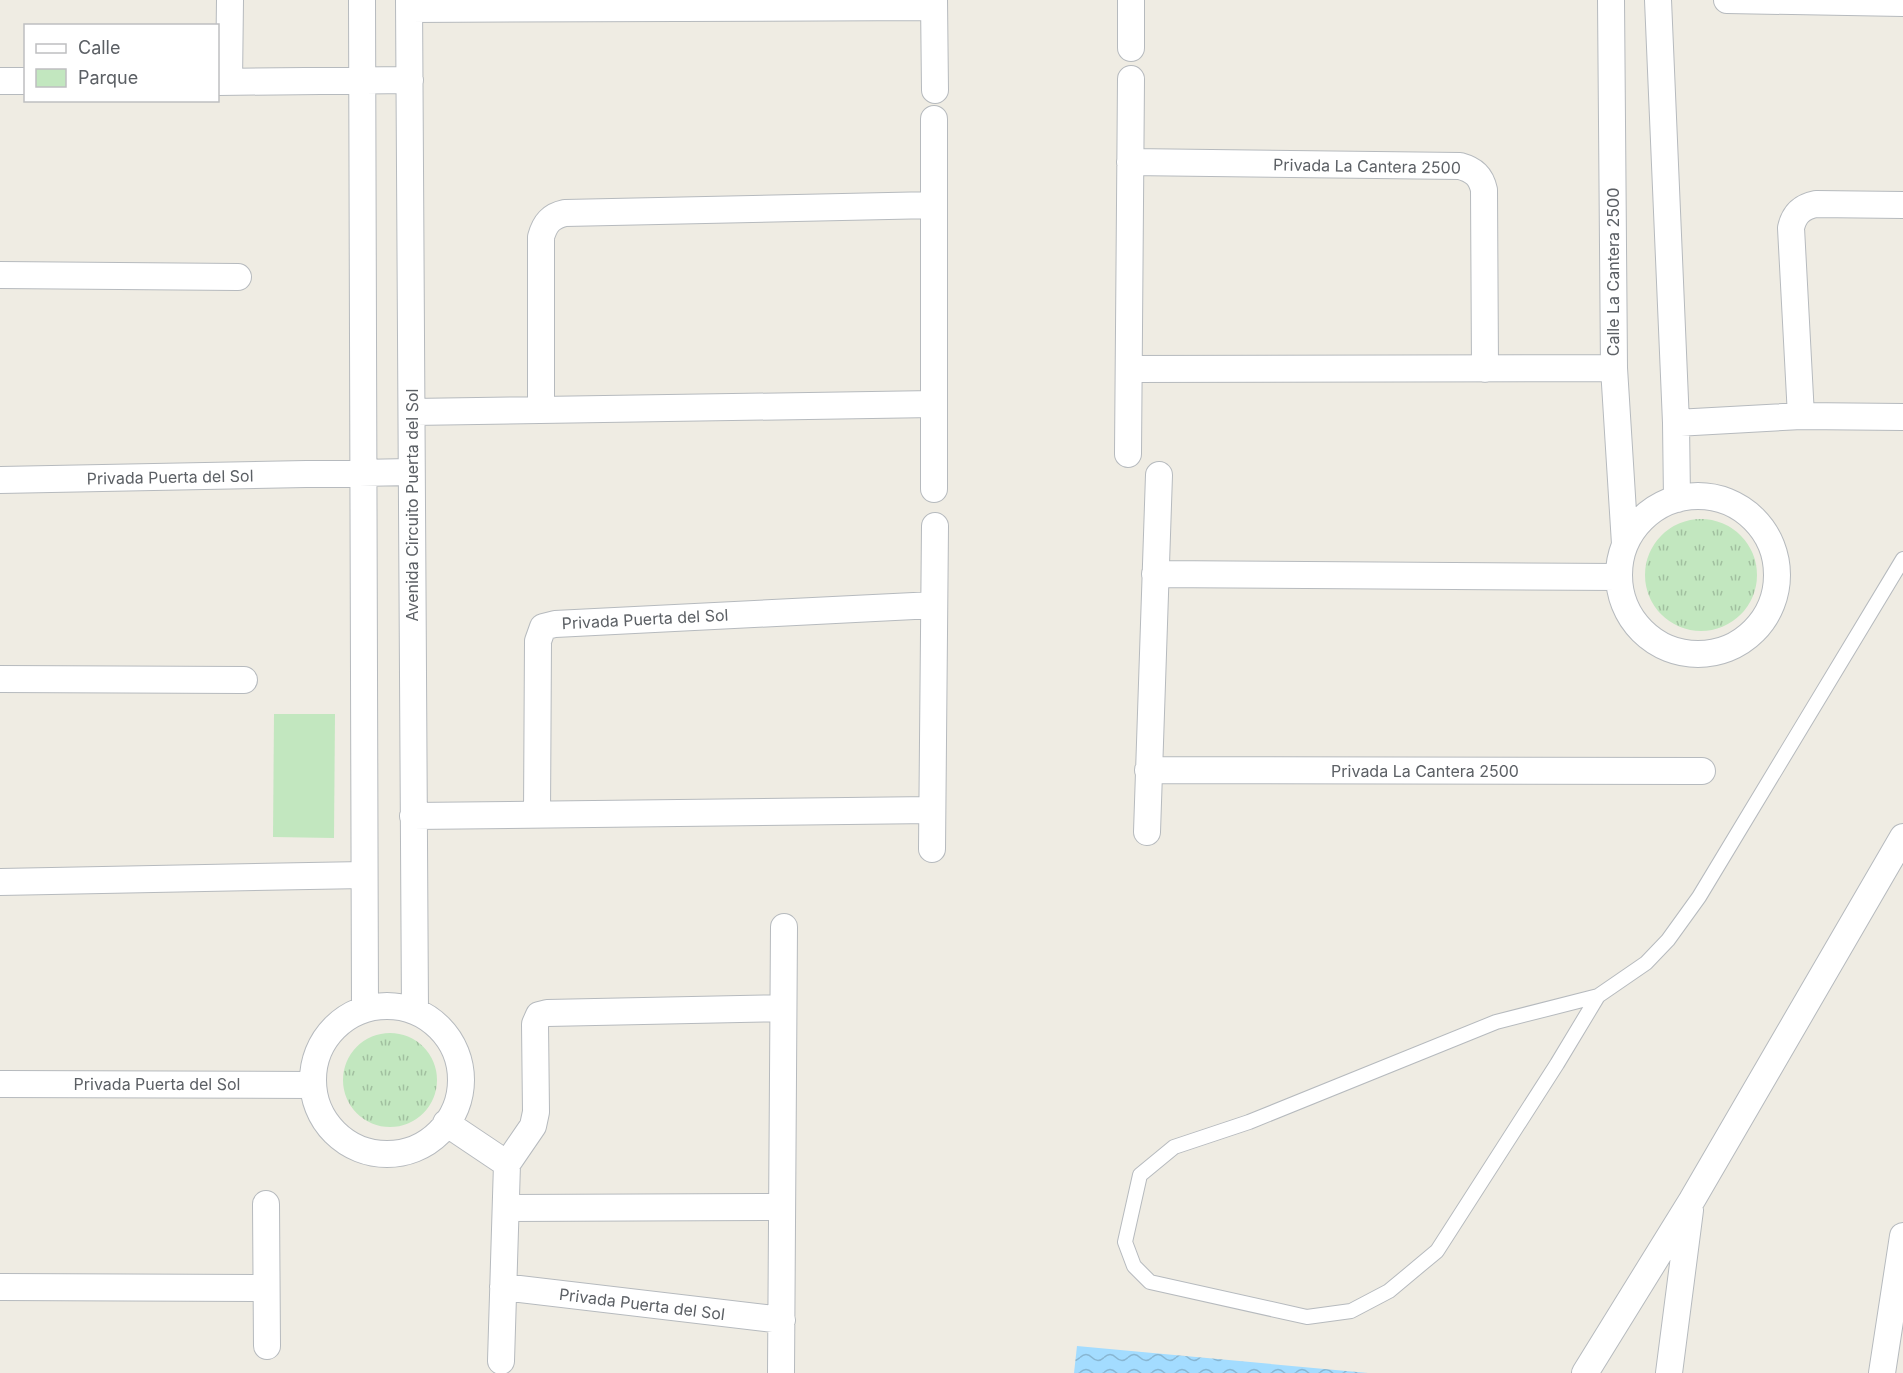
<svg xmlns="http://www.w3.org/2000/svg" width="1903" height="1373" font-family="Inter,sans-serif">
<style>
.grass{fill:url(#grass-tufts)}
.park{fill:#c2e7bf}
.water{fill:url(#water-waves)}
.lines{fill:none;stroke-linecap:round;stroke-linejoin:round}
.lane-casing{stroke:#b6babe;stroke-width:16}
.street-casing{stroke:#b6babe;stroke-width:28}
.lane{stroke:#fff;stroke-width:14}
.street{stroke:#fff;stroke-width:26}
.labels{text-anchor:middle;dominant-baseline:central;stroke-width:4.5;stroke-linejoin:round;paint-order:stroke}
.street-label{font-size:16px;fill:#5c6065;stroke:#fff}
</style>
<defs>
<pattern id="grass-tufts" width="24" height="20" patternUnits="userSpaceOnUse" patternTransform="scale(1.5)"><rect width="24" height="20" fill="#c2e7bf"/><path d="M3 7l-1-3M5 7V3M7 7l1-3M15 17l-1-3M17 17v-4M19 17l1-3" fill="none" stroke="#a1bf9f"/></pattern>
<pattern id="water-waves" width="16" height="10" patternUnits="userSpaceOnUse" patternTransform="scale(1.5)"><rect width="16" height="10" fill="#a3dcff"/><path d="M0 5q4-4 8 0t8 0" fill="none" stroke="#88b6d2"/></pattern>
</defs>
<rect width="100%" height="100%" fill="#efece3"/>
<!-- grass -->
<path class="grass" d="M1645 575a56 56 0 1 1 112 0a56 56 0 1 1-112 0Z
M343 1080a47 47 0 1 1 94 0a47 47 0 1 1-94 0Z"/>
<!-- park -->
<path class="park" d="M274 714H335L334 838 273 837Z"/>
<!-- water -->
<path class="water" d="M1077 1346 1368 1373H1074Z"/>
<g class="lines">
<!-- lane casing -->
<g class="lane-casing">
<path id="lane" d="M1598 996 1496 1022 1249 1122 1174 1147 1140 1175 1125 1242 1134 1266 1150 1282 1307 1317 1351 1311 1389 1291 1437 1251 1557 1064 1598 996 1646 963 1668 940 1699 897 1903 559"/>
</g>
<!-- street casing -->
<g class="street-casing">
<path id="street" d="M362 0 365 1009
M409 0 415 1011
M934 0 935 90
M1611 0 1614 368 1625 544
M1658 0 1676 423 1677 499
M1727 0 1903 3
M409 9 934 7
M1131 48V0
M0 81H26
M218 82 410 80
M229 82 230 0
M1130 162 1460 166C1474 170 1481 176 1484 190L1485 369
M0 275 238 277
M1129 369 1614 368
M541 410V237C545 223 551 216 565 213L934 205
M412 412 934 404
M1801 416 1791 228C1794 214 1801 207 1816 204L1903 205
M1676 423 1801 416 1903 417
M1128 454 1131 79
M0 480 411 472
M934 489V119
M1619 575a79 79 0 1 1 158 0a79 79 0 1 1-158 0Z
M1155 574 1619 577
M0 679 244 680
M1148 770 1702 771
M537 814 538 641 543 627 555 624 934 605
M413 816 932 810
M1147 832 1159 475
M932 849 935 526
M0 882 364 875
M313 1080a74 74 0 1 1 148 0a74 74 0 1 1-148 0Z
M0 1084 313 1085
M446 1123 507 1164
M266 1204 267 1346
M506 1208 782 1207
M0 1287 266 1288
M503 1287 782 1320
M501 1361 507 1164 533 1126 536 1112 535 1024 539 1015 547 1013 783 1008
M781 1373 784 927
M1585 1373 1692 1200 1903 837
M1669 1373 1690 1210
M1882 1373 1903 1236"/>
</g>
<!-- lane -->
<use href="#lane" class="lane"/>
<!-- street -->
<use href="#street" class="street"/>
</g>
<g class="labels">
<!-- street labels -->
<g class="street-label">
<text transform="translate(1367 166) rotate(1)">Privada La Cantera 2500</text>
<text transform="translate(1613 272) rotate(-90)">Calle La Cantera 2500</text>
<text transform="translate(170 477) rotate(-1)">Privada Puerta del Sol</text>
<text transform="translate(412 505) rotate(-90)">Avenida Circuito Puerta del Sol</text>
<text transform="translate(645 619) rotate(-3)">Privada Puerta del Sol</text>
<text x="1425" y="771">Privada La Cantera 2500</text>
<text x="157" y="1084">Privada Puerta del Sol</text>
<text transform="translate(642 1304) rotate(7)">Privada Puerta del Sol</text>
</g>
</g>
<!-- legend -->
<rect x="24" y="24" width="195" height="78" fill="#ffffff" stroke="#bebfc1" stroke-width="1.5"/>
<rect x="36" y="44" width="30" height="9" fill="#ffffff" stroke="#bebfc1" stroke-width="1.5"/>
<text x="78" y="54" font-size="18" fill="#5c6065">Calle</text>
<rect x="36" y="69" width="30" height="18" fill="#c2e7bf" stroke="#bebfc1" stroke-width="1.5"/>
<text x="78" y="84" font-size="18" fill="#5c6065">Parque</text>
</svg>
